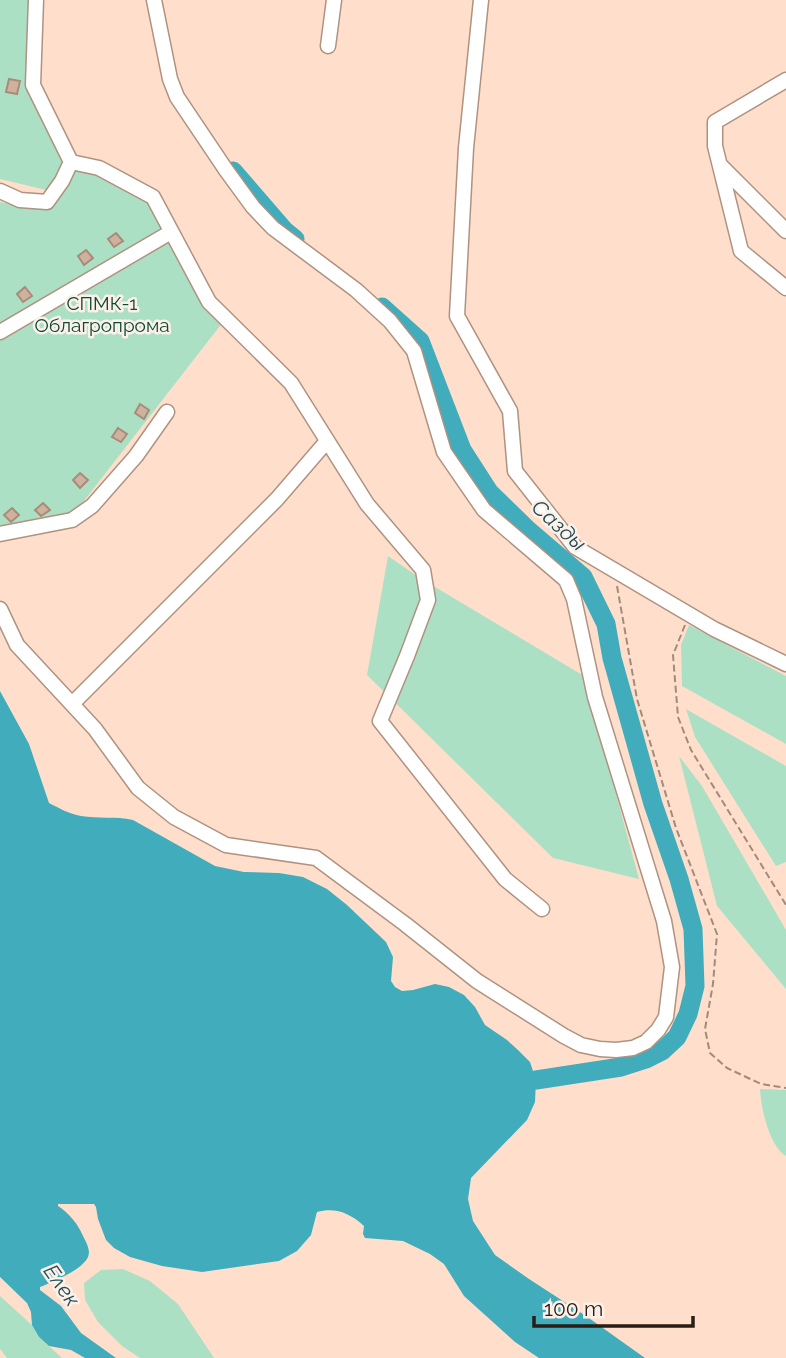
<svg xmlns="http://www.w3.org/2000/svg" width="786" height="1358" font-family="Raleway,sans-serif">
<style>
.green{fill:#ace0c5}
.water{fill:#41acbb}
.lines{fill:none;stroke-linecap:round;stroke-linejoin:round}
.river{stroke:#41acbb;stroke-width:19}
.building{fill:#cfb19e;stroke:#a88b79;stroke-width:2}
.minor-casing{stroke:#af9280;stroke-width:17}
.path{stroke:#a28b7d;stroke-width:2;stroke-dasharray:7 3.5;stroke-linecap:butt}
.minor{stroke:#fff;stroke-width:14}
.labels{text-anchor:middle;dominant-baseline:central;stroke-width:5;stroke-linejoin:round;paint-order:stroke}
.park-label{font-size:19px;fill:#084c33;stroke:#fdf0e9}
.water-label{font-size:21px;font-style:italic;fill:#1d4c53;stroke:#fdf0e9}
</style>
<rect width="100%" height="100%" fill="#ffdfcb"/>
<!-- green -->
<path class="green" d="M0 0H36L31 84 68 160 46 190 0 179Z
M71 163 151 198 223 322 73 515 0 531V202L44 210Z
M388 556 420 578 584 676 639 879 553 858 367 675Z
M689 625 786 676V744L682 686 681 645Z
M686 709 786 766V862L776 866 695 737Z
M679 756 702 786 786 930V989L717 906Z
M760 1089 786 1090V1156C769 1146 761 1108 760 1089Z
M123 1269 150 1281 178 1304 214 1358H140L122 1346 98 1322 85 1300 84 1283 101 1270Z
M0 1296 32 1325 39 1337 62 1358H7L0 1349Z"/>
<!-- water -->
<path class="water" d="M0 691 29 744 49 803C59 808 69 814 81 816 98 819 115 816 133 820L215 866 244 872 279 873 303 877 327 889 347 905 386 942 393 957 391 981 395 987 402 991 413 990 435 984 449 987 464 995 475 1007 485 1025 507 1040 518 1050 530 1062 536 1080 535 1102 527 1120 471 1178 468 1199 473 1221 495 1255 529 1279 586 1316 645 1358H539L515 1342 464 1296 444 1264 430 1254 403 1241 365 1238 363 1234 364 1226C350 1213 335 1207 317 1212L311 1235 297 1251 279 1261 202 1272 162 1266 130 1257 114 1248 106 1240 98 1219 96 1207 94 1204H58V1206C69 1213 78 1224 83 1236 86 1242 91 1250 88 1257 82 1270 53 1282 40 1287V1290L61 1306 81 1333 116 1358H85L71 1350 49 1346 39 1337 32 1325 31 1312 27 1303 0 1277Z"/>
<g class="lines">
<!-- river -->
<path class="river" d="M233 171 284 230 295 239
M382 307 420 341 462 450 489 492 528 530 583 577 606 624 612 658 653 804 679 879 693 929 695 986 688 1014 677 1037 662 1051 646 1059 621 1067 536 1080"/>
</g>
<!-- building -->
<path class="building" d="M9 79 20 81 17 94 6 92Z
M116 233 123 241 114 247 108 239Z
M86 250 93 258 84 265 78 256Z
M25 287 32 296 23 302 17 294Z
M140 404 149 410 144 419 135 413Z
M118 428 127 434 121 442 112 437Z
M80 473 88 480 80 488 73 480Z
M43 503 50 510 41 516 35 510Z
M12 508 19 515 11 522 4 515Z"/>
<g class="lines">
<!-- minor casing -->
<g class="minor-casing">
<path id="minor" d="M36 0 33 85 71 162
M481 0 466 148 457 316 510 411 515 471 575 547 714 629 786 664
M328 46 334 0
M786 80 715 122V146L741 251 786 288
M71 162 99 168 153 197 209 302 291 383 367 504 423 570 428 600 407 656 380 721 505 879 542 909
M721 166 786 231
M0 191 20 200 47 202 62 181 71 162
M0 332 171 232
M0 534 72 520 92 506 136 456 167 412
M0 609 17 645 95 729 138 788 174 817 226 845 316 858 405 924 477 981 564 1036 581 1045 600 1049 616 1050 633 1048 646 1042 658 1030 666 1017 672 967 664 921 595 697 574 599 566 580 484 510 444 452 414 351 390 321 356 290 273 228 253 207 226 170 177 97 170 79 154 0
M72 704 277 499 327 441"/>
</g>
<!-- path -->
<path class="path" d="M617 586 637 699 676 828 717 934 713 984 705 1029 710 1053 727 1068 761 1084 786 1088
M685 625 673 655 678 717 691 750 786 905"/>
<!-- minor -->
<use href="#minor" class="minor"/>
</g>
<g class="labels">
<!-- park labels -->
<g class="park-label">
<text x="102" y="303">СПМК-1<tspan x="102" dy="22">Облагропрома</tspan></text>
</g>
<!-- water labels -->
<g class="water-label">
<text transform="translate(559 525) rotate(42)">Сазды</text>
<text transform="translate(62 1285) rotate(55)">Елек</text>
</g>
</g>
<!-- scale -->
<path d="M534 1316v10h159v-10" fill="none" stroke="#291d16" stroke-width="3.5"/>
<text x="544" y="1316" font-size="21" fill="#291d16" stroke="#fdf0e9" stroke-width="5" paint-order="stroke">100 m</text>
</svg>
